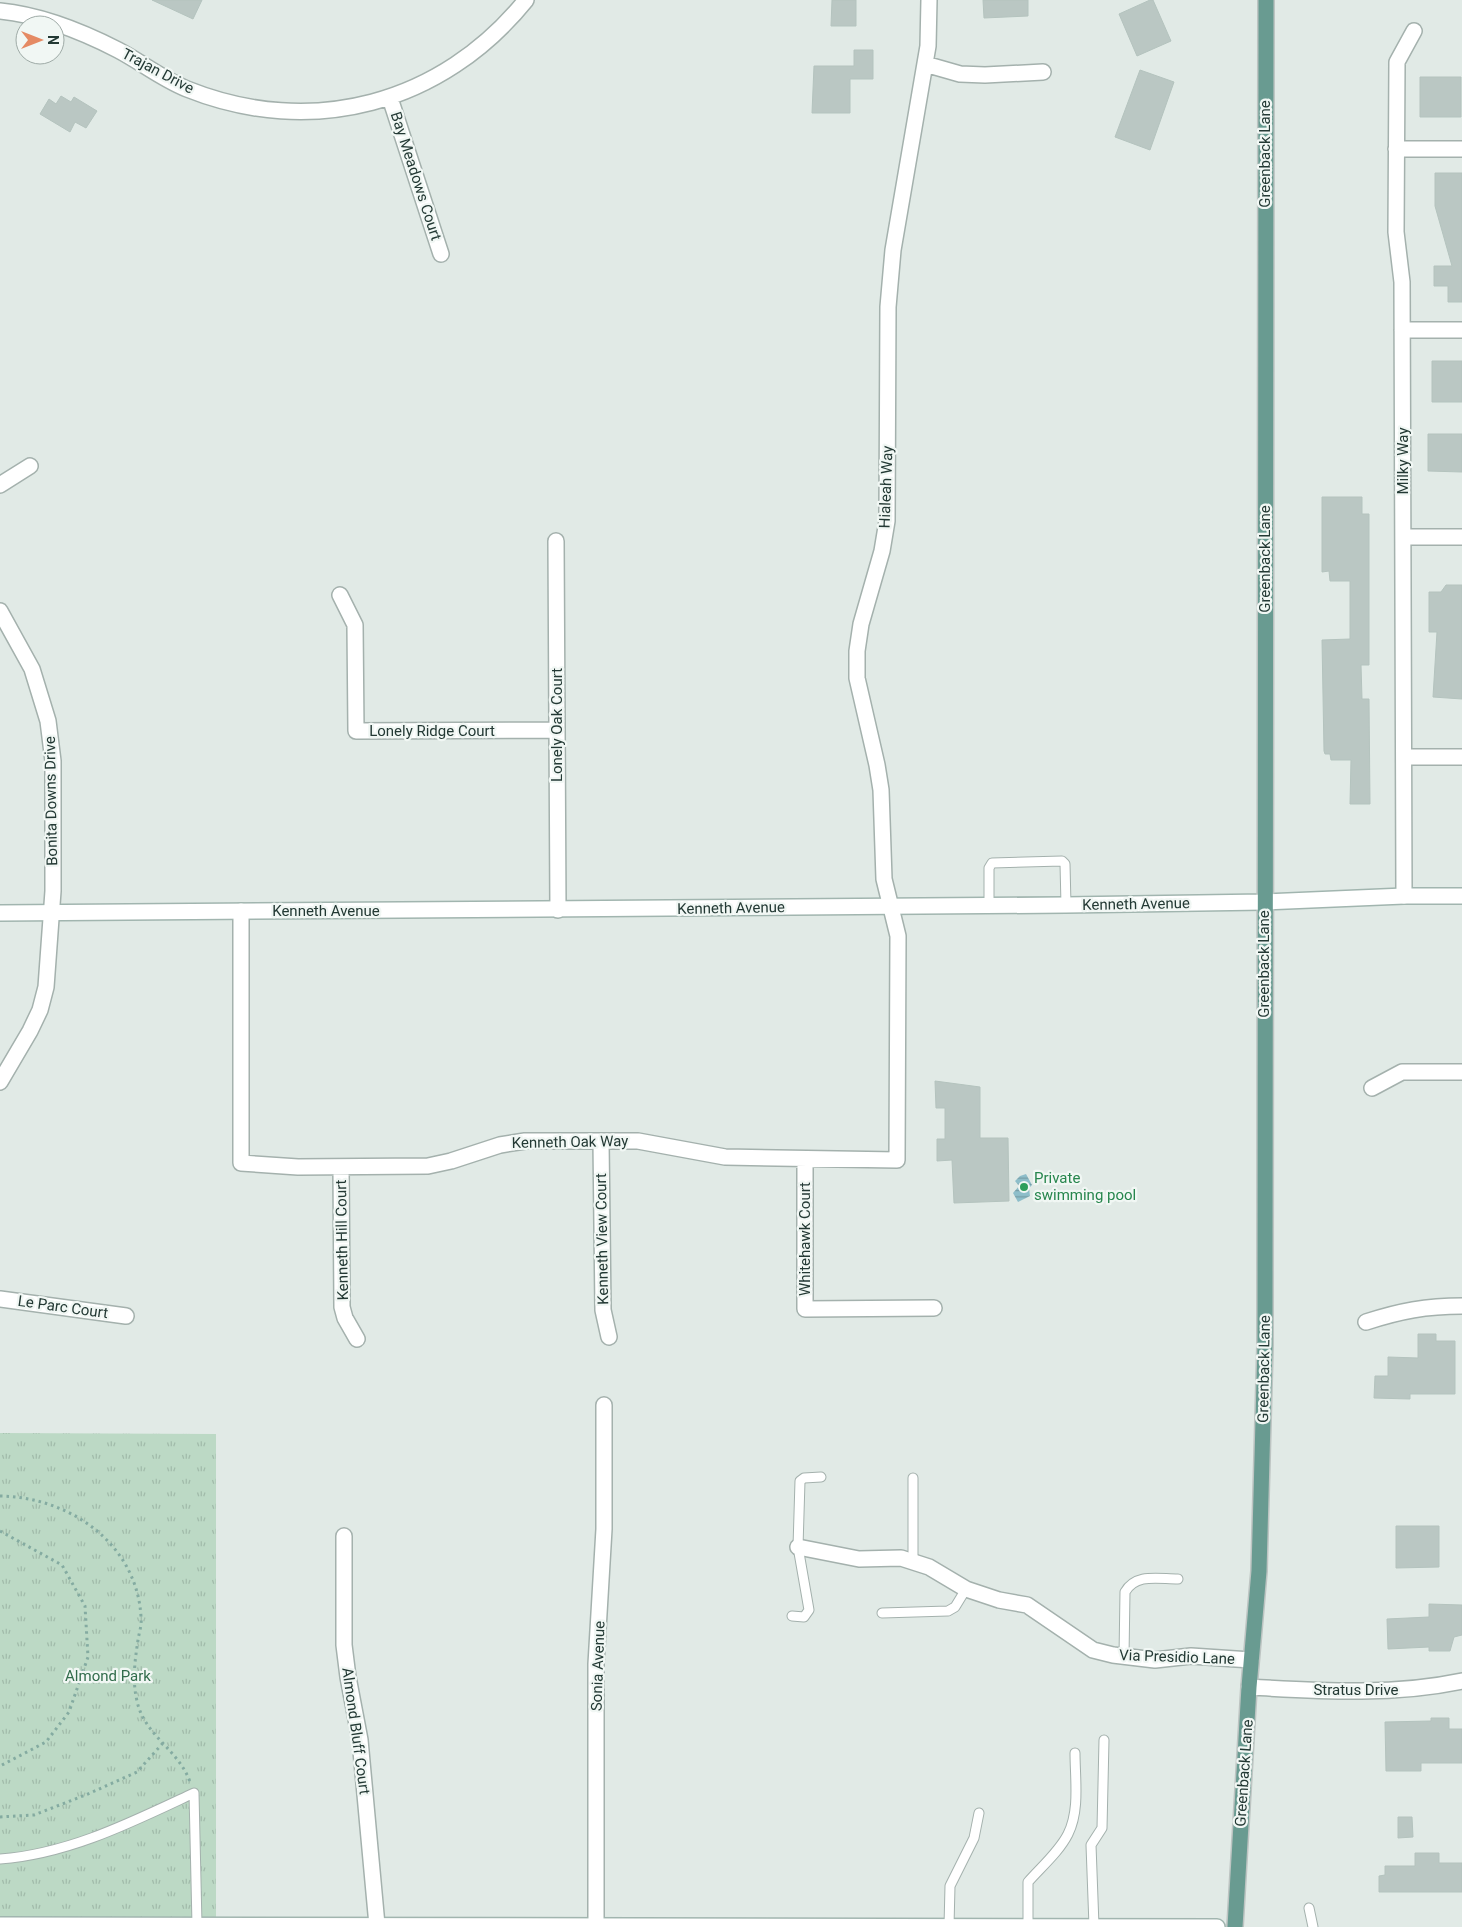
<svg xmlns="http://www.w3.org/2000/svg" width="1462" height="1927" font-family="Roboto,sans-serif">
<style>
.park{fill:url(#park-tufts)}
.water{fill:url(#water-rules)}
.building{fill:#bac7c3;stroke:#b4c3be}
.lines{fill:none;stroke-linecap:round;stroke-linejoin:round}
.lane-casing{stroke:#a4b1ad;stroke-width:11}
.street-casing{stroke:#a4b1ad;stroke-width:18}
.secondary-casing{stroke:#a1b5af;stroke-width:18}
.primary-casing{stroke:#bdc4c2;stroke-width:18}
.path{stroke:#84aba1;stroke-width:3;stroke-dasharray:2.5 4;stroke-linecap:butt}
.lane{stroke:#fff;stroke-width:9}
.street{stroke:#fff;stroke-width:15}
.secondary{stroke:#fff;stroke-width:15}
.primary{stroke:#699b91;stroke-width:15}
.leisure-dot{fill:#2e9e5b;stroke:#f1f7f4;stroke-width:2}
.labels{text-anchor:middle;dominant-baseline:central;stroke-width:4.5;stroke-linejoin:round;paint-order:stroke}
.street-label{font-size:15px;fill:#233934;stroke:#f1f7f4}
.leisure-label{font-size:15px;fill:#27864d;stroke:#f1f7f4;text-anchor:start}
.park-label{font-size:15px;fill:#316c4b;stroke:#f1f7f4}
</style>
<defs>
<pattern id="park-tufts" width="24" height="20" patternUnits="userSpaceOnUse" patternTransform="scale(1.25)"><rect width="24" height="20" fill="#bcd9c5"/><path d="M3 7l-1-3M5 7V3M7 7l1-3M15 17l-1-3M17 17v-4M19 17l1-3" fill="none" stroke="#a1bbaa"/></pattern>
<pattern id="water-rules" width="6" height="5" patternUnits="userSpaceOnUse" patternTransform="scale(1.25)"><rect width="6" height="5" fill="#8ebeca"/><path d="M0 2.5h6" fill="none" stroke="#749ba5"/></pattern>
</defs>
<rect width="100%" height="100%" fill="#e1eae6"/>
<!-- park -->
<path class="park" d="M0 1433 216 1434V1919L0 1921Z"/>
<!-- water -->
<path class="water" d="M1026 1174 1032 1185 1029 1188 1030 1196 1018 1202 1013 1193 1019 1186 1015 1181 1020 1176Z"/>
<!-- building -->
<path class="building" d="M152 0H202L193 19Z
M832 0H856V26H831Z
M983 0H1028V16L984 18Z
M1150 0H1153L1171 41 1137 56 1119 14Z
M854 50H873V79H850V113H812L814 66H854Z
M1140 70 1174 82 1150 150 1115 137Z
M1420 77H1461V117H1420Z
M61 96 71 102 74 97 97 111 86 128 75 122 70 132 40 114 49 99 56 104Z
M1435 173H1462V302H1448V286H1434V266H1452L1435 206Z
M1432 361H1462V402H1432Z
M1428 434H1462V472L1428 471Z
M1322 497H1362V514H1369V665H1361L1362 699H1369L1370 804H1350L1351 760H1331L1330 754H1325L1324 751 1322 640 1350 639V581H1330L1329 571 1322 572Z
M1446 585H1462V699L1433 697 1437 632H1429V592H1441Z
M935 1081 980 1087V1138H1008L1009 1201 954 1203 952 1160 937 1161V1139H945V1108H936Z
M1418 1334H1436V1341H1455V1394H1410V1399L1374 1398 1375 1376H1388V1357L1418 1358Z
M1396 1526H1439V1567L1396 1568Z
M1429 1604 1462 1605V1635L1454 1637 1450 1651H1429V1647L1388 1649 1387 1619 1429 1617Z
M1431 1718H1449V1729H1462V1763H1421V1771H1386L1385 1722 1431 1721Z
M1398 1817H1412L1413 1837 1398 1838Z
M1415 1853H1439V1863H1462V1892H1379V1876L1385 1875V1866H1415Z"/>
<g class="lines">
<!-- lane casing -->
<g class="lane-casing">
<path id="lane" d="M989 905V868L992 863 1062 861 1065 864 1066 905
M913 1478V1562
M882 1613 948 1611 955 1607 966 1589
M792 1616 804 1617 809 1610 798 1547 800 1481 804 1478 821 1477
M1124 1656 1125 1592C1136 1573 1158 1579 1178 1579
M0 1859C69 1854 132 1822 194 1793L197 1925
M1309 1908 1313 1927
M949 1926 950 1886 974 1838 979 1813
M1028 1926V1882C1041 1867 1059 1852 1068 1834 1080 1810 1075 1779 1075 1753
M1094 1926 1091 1845 1102 1828 1104 1740"/>
</g>
<!-- street casing -->
<g class="street-casing">
<path id="street" d="M0 11C41 15 81 31 118 50 141 62 162 79 187 89 312 139 442 104 526 0
M925 64 960 74 985 75 1043 72
M390 98 441 254
M1396 149H1462
M1402 330H1462
M0 485 30 466
M1403 537H1462
M556 541 558 910
M340 595 355 625 356 731 557 730
M0 611 32 669 48 721 53 761V891L46 987 40 1010 30 1031 0 1082
M1404 757H1462
M1404 896 1402 282 1396 232 1397 62 1414 31
M241 911V1163L298 1167 428 1166 451 1161 500 1145 525 1141H638L725 1157 897 1160 898 936 884 879 881 790 877 765 857 678V651L861 624 882 551 887 521 888 307 893 250 928 46 929 0
M1372 1088 1402 1072H1462
M601 1141 603 1310 609 1337
M805 1159V1309L934 1308
M341 1167 342 1307 345 1318 357 1339
M0 1299 126 1316
M1366 1322C1400 1311 1426 1306 1462 1306
M344 1536V1645L348 1677 360 1740 377 1925
M798 1547 859 1559 901 1558 929 1567 966 1589 999 1600 1027 1605 1093 1650 1113 1655 1155 1660 1191 1656 1251 1660
M1249 1687C1321 1691 1391 1696 1462 1681
M596 1927V1664L604 1529V1405"/>
</g>
<!-- secondary casing -->
<g class="secondary-casing">
<path id="secondary" d="M0 913 1066 905 1264 902 1404 896H1462
M0 1925 1217 1927"/>
</g>
<!-- primary casing -->
<g class="primary-casing">
<path id="primary" d="M1235 1927 1249 1687 1259 1571 1265 1345 1266 0"/>
</g>
<!-- path -->
<path class="path" d="M0 1496C70 1497 137 1544 141 1617 142 1625 139 1633 138 1640 135 1660 132 1680 137 1701 144 1735 179 1750 190 1782
M0 1531 62 1565 85 1606 88 1657 69 1712 46 1742 0 1766
M0 1817 34 1815 88 1794 137 1772 163 1743"/>
<!-- lane -->
<use href="#lane" class="lane"/>
<!-- street -->
<use href="#street" class="street"/>
<!-- secondary -->
<use href="#secondary" class="secondary"/>
<!-- primary -->
<use href="#primary" class="primary"/>
</g>
<!-- markers -->
<circle class="leisure-dot" cx="1024" cy="1187" r="5"/>
<g class="labels">
<!-- street labels -->
<g class="street-label">
<text transform="translate(158 71) rotate(28)">Trajan Drive</text>
<text transform="translate(1265 154) rotate(-90)">Greenback Lane</text>
<text transform="translate(416 176) rotate(72)">Bay Meadows Court</text>
<text transform="translate(1403 461) rotate(-90)">Milky Way</text>
<text transform="translate(886 487) rotate(-88)">Hialeah Way</text>
<text transform="translate(1265 559) rotate(-90)">Greenback Lane</text>
<text transform="translate(557 725) rotate(-90)">Lonely Oak Court</text>
<text x="432" y="731">Lonely Ridge Court</text>
<text transform="translate(51 801) rotate(-91)">Bonita Downs Drive</text>
<text transform="translate(1136 904) rotate(-1)">Kenneth Avenue</text>
<text transform="translate(731 908) rotate(-1)">Kenneth Avenue</text>
<text x="326" y="911">Kenneth Avenue</text>
<text transform="translate(1264 964) rotate(-90)">Greenback Lane</text>
<text transform="translate(570 1142) rotate(-1)">Kenneth Oak Way</text>
<text transform="translate(602 1239) rotate(-91)">Kenneth View Court</text>
<text transform="translate(805 1239) rotate(-90)">Whitehawk Court</text>
<text transform="translate(342 1240) rotate(-91)">Kenneth Hill Court</text>
<text transform="translate(63 1307) rotate(8)">Le Parc Court</text>
<text transform="translate(1264 1369) rotate(-89)">Greenback Lane</text>
<text transform="translate(1177 1657) rotate(2)">Via Presidio Lane</text>
<text transform="translate(598 1666) rotate(-88)">Sonia Avenue</text>
<text x="1356" y="1690">Stratus Drive</text>
<text transform="translate(356 1731) rotate(82)">Almond Bluff Court</text>
<text transform="translate(1244 1773) rotate(-86)">Greenback Lane</text>
</g>
<!-- leisure labels -->
<g class="leisure-label">
<text x="1034" y="1178">Private<tspan x="1034" dy="17">swimming pool</tspan></text>
</g>
<!-- park labels -->
<g class="park-label">
<text x="108" y="1676">Almond Park</text>
</g>
</g>
<!-- north arrow -->
<g transform="translate(40 40) rotate(90)"><circle r="24" fill="#f1f7f4" stroke="#9faba7"/>
<path d="M0-4L9 19L0 12L-9 19Z" fill="#e58a64"/>
<text y="-8" font-size="14" font-weight="bold" text-anchor="middle" fill="#233934">N</text>
</g>
</svg>
